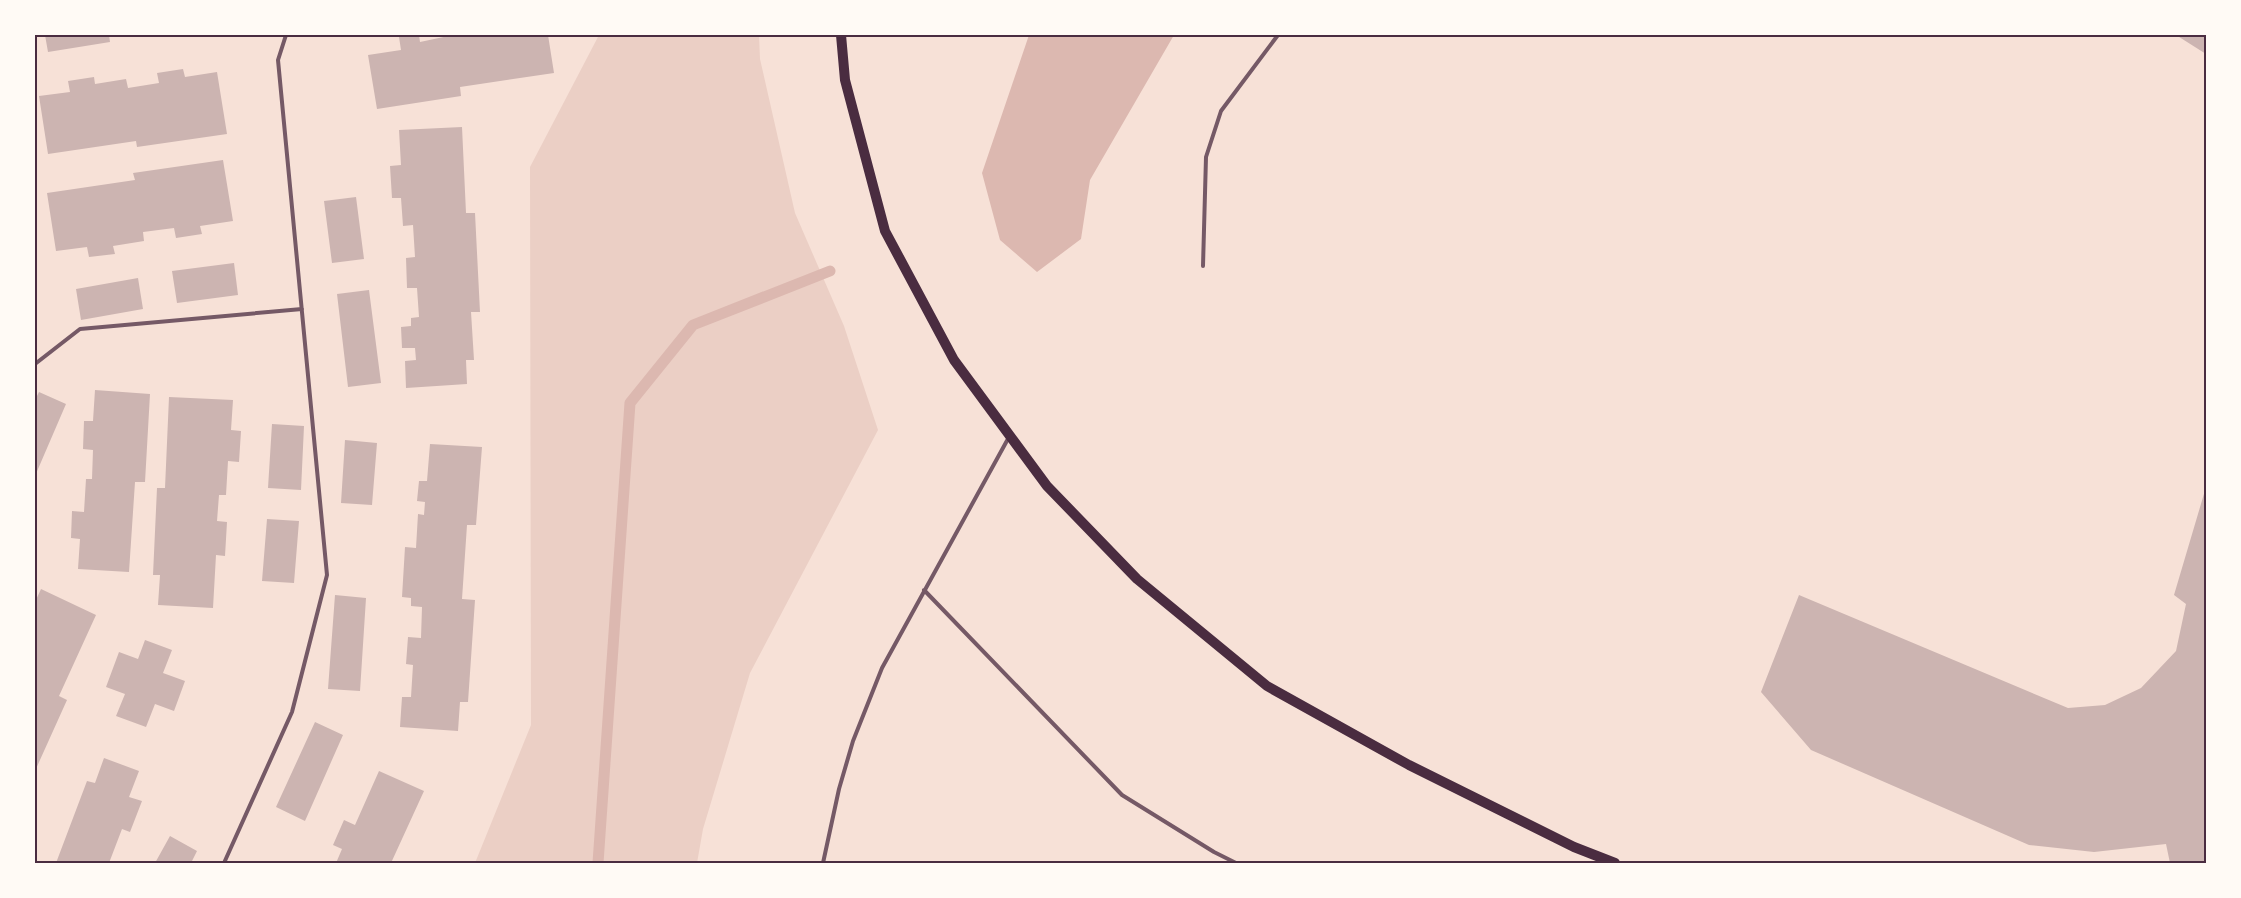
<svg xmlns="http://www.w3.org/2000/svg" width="2241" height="898" font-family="Montserrat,sans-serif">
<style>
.green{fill:#ebcfc5}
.water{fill:#dcb8b0}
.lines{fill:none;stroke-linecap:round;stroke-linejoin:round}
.stream{stroke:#dcb8b0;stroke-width:11}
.building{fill:#ccb4b1}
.service{stroke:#755966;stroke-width:4}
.secondary{stroke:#4a2c40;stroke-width:10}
.neatline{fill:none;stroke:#4a2c40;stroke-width:2}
</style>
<rect width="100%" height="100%" fill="#f7e1d7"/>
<!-- green -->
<path class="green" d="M599 35H759L760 59 795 213 844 326 878 430 750 673 703 829 697 863H475L531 725 530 167Z"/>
<!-- water -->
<path class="water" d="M1029 35H1174L1090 180 1081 239 1037 272 1000 240 982 173Z"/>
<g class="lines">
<!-- stream -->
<path class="stream" d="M598 863 630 403 693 325 830 271"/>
</g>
<!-- building -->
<path class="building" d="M45 35H109L110 42 48 52Z
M419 35 420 42 453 35H548L554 73 460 87 461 96 377 109 368 55 401 50 399 37Z
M2176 35H2206V54Z
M183 69 185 77 217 72 227 134 137 147 136 141 48 154 39 96 70 92 68 81 94 77 95 84 126 79 128 88 159 83 157 73Z
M462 127 466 213H475L480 312H471L474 360H466L467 384 406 388 405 361 416 360 415 348H402L401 327 411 326V318L419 317 417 288H407L406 258 415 257 413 225 403 226 401 198H392L390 166 401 165 399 130Z
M223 160 233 221 200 226 202 234 176 238 174 228 143 232 144 241 113 246 115 254 89 257 87 247 56 251 47 193 135 180 133 173Z
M356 197 364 259 332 263 324 201Z
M234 263 238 295 177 303 172 271Z
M138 278 143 309 81 320 76 289Z
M369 290 381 383 348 387 337 294Z
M95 390 150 394 145 482H135L129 572 78 569 80 539 71 538 72 511 84 512 86 479H92L93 450 83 449 84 421H93Z
M39 392 66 404 35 476V400Z
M169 397 233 400 231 430 241 431 239 462 228 461 226 495H219L217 521 227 522 225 556 216 555 213 608 158 605 160 575H153L157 488H165Z
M272 424 304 426 301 490 268 488Z
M345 440 377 443 372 505 341 503Z
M430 444 482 447 476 525H467L462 599 475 600 468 702H460L458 731 400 727 402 697H411L413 665 406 664 408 637 421 638 422 607 411 606V598L402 597 405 547 416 548 418 514 424 515 425 502 417 501 419 481H427Z
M2206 487V863H2170L2166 844 2094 852 2029 845 1811 750 1761 692 1799 595 2068 708 2105 705 2141 688 2176 651 2186 604 2174 595Z
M267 519 299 521 294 583 262 581Z
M41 589 96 615 59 696 67 700 35 771V602Z
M335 595 366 598 360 691 328 689Z
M145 640 172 650 163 673 185 681 174 711 155 704 146 727 116 716 125 694 106 687 119 652 138 659Z
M315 722 343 735 305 821 276 807Z
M104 758 139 771 129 797 142 801 130 832 122 829 109 863H56L87 781 95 783Z
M379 771 424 791 391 863H336L342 849 333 845 344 820 355 825Z
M170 836 197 851 191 863H155Z"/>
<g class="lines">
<!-- service -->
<path class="service" d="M1203 266 1206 157 1221 111 1278 35
M35 364 80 329 302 309
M924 590 1122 795 1214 852 1236 863
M224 863 292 712 327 575 278 60 286 35
M823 863 839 789 853 741 882 668 1009 437"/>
<!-- secondary -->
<path class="secondary" d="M841 35 845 80 885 231 954 360 1047 486 1137 579 1267 686 1409 765 1574 847 1615 863"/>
</g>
<!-- border -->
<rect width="2241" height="898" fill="none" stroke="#fffaf5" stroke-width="72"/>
<rect x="36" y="36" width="2169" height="826" class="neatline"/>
</svg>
